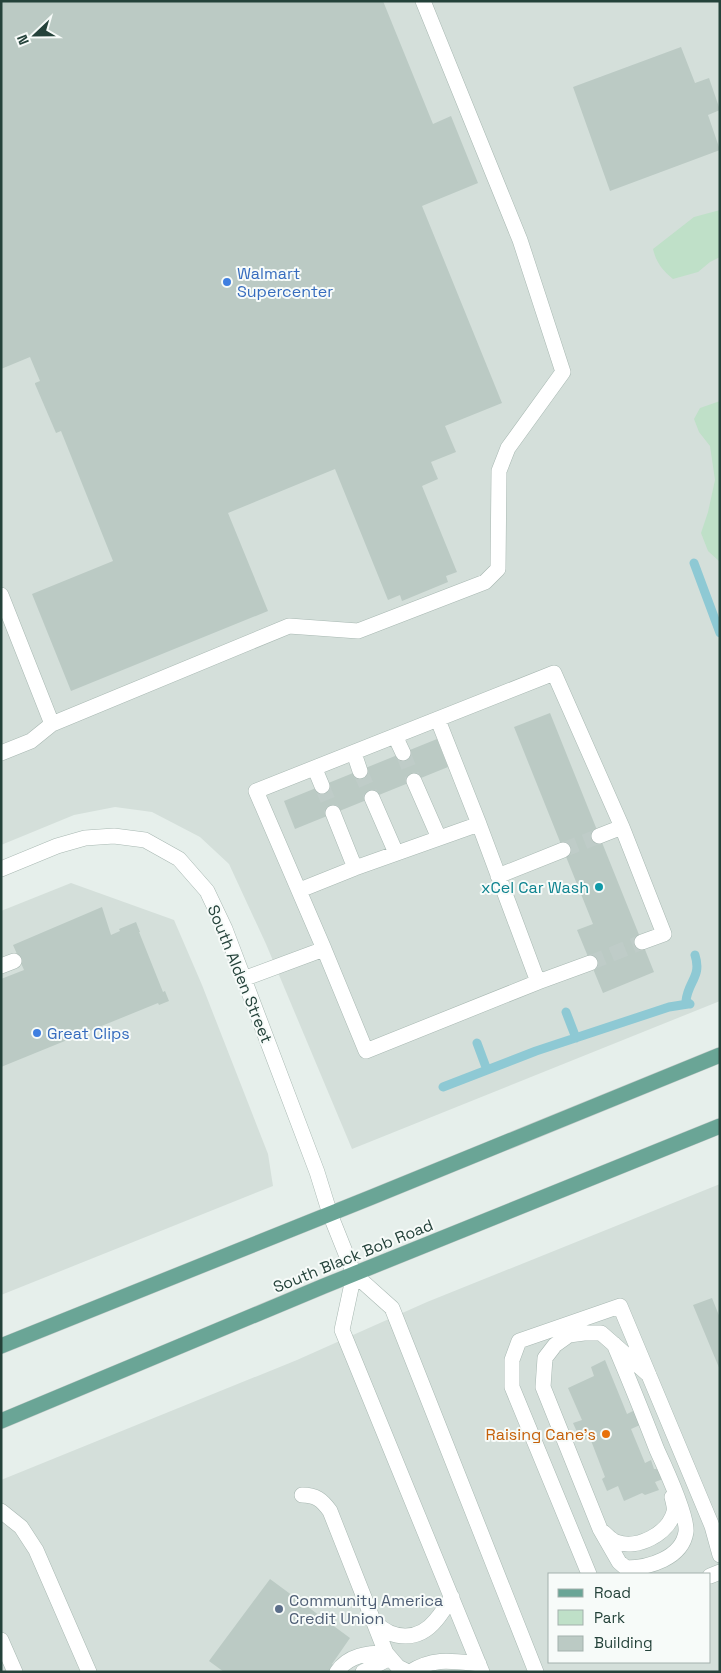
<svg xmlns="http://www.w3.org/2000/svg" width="721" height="1673" font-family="'Space Grotesk',sans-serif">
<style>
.built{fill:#d4dfda;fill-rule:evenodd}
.green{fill:#bfe0c8}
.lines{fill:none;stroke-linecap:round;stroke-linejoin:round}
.stream{stroke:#8ec9d4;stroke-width:9}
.building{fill:#bbcac4}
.minor-tunnel{stroke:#bfccc8;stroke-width:15;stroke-dasharray:15 8;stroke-linecap:butt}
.minor-casing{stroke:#a8b8b2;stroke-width:16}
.major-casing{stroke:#c2cac8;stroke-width:16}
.minor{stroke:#fff;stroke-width:15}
.major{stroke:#6aa596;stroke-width:15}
.shop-dot{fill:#3f7fe0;stroke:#f7fbf9;stroke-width:2}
.culture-dot{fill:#0f9aa8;stroke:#f7fbf9;stroke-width:2}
.food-dot{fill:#e8710a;stroke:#f7fbf9;stroke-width:2}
.service-dot{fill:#5c6f8a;stroke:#f7fbf9;stroke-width:2}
.labels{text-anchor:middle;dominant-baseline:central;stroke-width:4;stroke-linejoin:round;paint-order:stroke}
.shop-label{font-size:16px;fill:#366cbe;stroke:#f7fbf9;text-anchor:start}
.culture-label{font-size:16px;fill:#0d838f;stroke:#f7fbf9;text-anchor:end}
.street-label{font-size:16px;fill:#24423a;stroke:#f7fbf9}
.food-label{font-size:16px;fill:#c56008;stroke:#f7fbf9;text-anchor:end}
.service-label{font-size:16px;fill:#4e5e75;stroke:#f7fbf9;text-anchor:start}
</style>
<rect width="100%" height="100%" fill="#e6efeb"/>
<!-- built -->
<path class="built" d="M1 1H720V1001L352 1149 266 944 229 864 200 837 152 812 115 807 74 815 1 845Z
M71 883 174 920 202 985 268 1154 273 1186 1 1295V911Z
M720 1184V1672H1V1480L297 1360 427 1302ZM550 1574H710V1662H550Z"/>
<!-- green -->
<path class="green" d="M720 210V257L710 262 698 272 673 279C662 270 656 262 653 249L694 217Z
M720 401V562L708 551 701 533 708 512 715 480 710 446 699 432 694 419 700 408Z"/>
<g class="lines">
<!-- stream -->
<path class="stream" d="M694 563 720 633
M690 1004 686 1001C688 981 702 977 695 955
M566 1012 576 1038
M477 1043 487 1070
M443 1087 536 1051 669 1007 688 1004"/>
</g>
<!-- building -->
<path class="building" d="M1 1H383L433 124 451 116 478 183 422 206 502 403 445 426 456 452 431 462 438 479 422 486 457 572 446 576 448 582 402 601 400 595 388 600 335 469 228 513 268 611 71 691 32 594 113 561 61 431 56 433 35 384V383L40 381 30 357 1 369Z
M681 47 695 83 709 78 720 110 708 115 720 150 610 191 573 87Z
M550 713 654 972 603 993 577 930 593 924 514 727Z
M437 739 448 767 295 829 284 801Z
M102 907 111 935 120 931 119 929 136 922 140 932H139L163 992 165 991 169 1001 159 1005 158 1003 1 1067V979L24 970 13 945Z
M712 1298 720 1318V1370L693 1305Z
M605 1360 627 1414 635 1410 640 1425 631 1429 645 1463 651 1460 654 1469H659L663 1479 655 1482 659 1490 645 1495 642 1493 624 1501 618 1486 607 1491 602 1479 605 1477 590 1438 581 1441 573 1423 582 1420 568 1388 594 1376 591 1367Z
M270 1579 350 1638 332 1664 342 1672H224L209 1661Z"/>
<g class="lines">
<!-- minor-tunnel -->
<path class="minor-tunnel" d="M403 753 414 781
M360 771 372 798
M322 786 333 813
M563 850 599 836
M590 963 642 942"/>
<!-- minor casing -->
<g class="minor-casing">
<path id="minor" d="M1 595 52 724 31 741 1 753
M52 724 289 626 358 631 485 582 498 569 499 471 508 448 563 372 520 240 423 1
M395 736 403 753
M354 753 360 771
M315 769 322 786
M414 781 439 838
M372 798 396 853
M333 813 355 868
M479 824 538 982
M599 836 622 827
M1 869 57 846 85 838 114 836 145 840 179 859 207 891 225 929 317 1172 330 1214 354 1274 392 1308 536 1672
M498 876 563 850
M300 890 355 868 479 824 438 720
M324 949 366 1051 538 982 590 963
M1 966 14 961
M243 979 324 949 256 791 554 673 622 827 664 934 642 942
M354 1274 342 1330 482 1672
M614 1344C629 1379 643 1414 657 1450 664 1465 688 1518 686 1532 682 1558 649 1568 626 1568L619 1562 600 1529 543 1387 545 1358 555 1345 569 1335 584 1333H601L649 1375
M302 1495C316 1495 322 1500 330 1511L386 1653 398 1667 408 1672
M1 1511 21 1527 36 1550 89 1672
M603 1532C607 1535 611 1540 616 1542 637 1550 668 1534 674 1512 675 1508 673 1501 672 1497
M589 1574 512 1387V1360L519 1341 620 1306 712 1526 720 1555
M710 1576 720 1572
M375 1622C393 1641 419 1641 436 1620 442 1613 447 1605 452 1597
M1 1640 15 1672
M337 1672C348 1655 368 1653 386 1653
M363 1672 390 1658
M410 1672C434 1657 452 1661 479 1664"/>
</g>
<!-- major casing -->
<g class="major-casing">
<path id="major" d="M1 1346 372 1197 720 1055
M1 1421 324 1286 720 1126"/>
</g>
<!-- minor -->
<use href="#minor" class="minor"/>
<!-- major -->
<use href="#major" class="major"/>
</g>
<!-- markers -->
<g class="shop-dot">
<circle cx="227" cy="282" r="5"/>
<circle cx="37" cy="1033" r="5"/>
</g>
<circle class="culture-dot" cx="599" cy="887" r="5"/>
<circle class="food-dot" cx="606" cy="1434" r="5"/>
<circle class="service-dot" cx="279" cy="1609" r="5"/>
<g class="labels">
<!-- shop labels -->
<g class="shop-label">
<text x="237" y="273">Walmart<tspan x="237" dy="18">Supercenter</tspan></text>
<text x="47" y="1033">Great Clips</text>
</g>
<!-- culture labels -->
<g class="culture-label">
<text x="589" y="887">xCel Car Wash</text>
</g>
<!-- street labels -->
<g class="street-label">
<text transform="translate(240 974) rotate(68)">South Alden Street</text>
<text transform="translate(353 1256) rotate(-22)">South Black Bob Road</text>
</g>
<!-- food labels -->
<g class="food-label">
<text x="596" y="1434">Raising Cane's</text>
</g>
<!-- service labels -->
<g class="service-label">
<text x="289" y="1600">Community America<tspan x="289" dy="18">Credit Union</tspan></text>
</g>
</g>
<!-- border -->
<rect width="721" height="1673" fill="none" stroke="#24423a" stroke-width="5"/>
<!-- legend -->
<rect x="548" y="1573" width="162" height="90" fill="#f7fbf9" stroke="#a3b1ad"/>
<rect x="558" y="1589" width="25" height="8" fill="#6aa596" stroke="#a3b1ad"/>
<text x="594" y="1598" font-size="15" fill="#24423a">Road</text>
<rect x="558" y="1610" width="25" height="15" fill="#bfe0c8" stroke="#a3b1ad"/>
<text x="594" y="1623" font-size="15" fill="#24423a">Park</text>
<rect x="558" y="1636" width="25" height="15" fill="#bbcac4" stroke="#a3b1ad"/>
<text x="594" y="1648" font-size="15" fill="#24423a">Building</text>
<!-- north arrow -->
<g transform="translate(35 35) rotate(248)" stroke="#f7fbf9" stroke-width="4" paint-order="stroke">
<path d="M0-4L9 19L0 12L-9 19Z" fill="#24423a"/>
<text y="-8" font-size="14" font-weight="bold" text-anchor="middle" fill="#24423a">N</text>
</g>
</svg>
